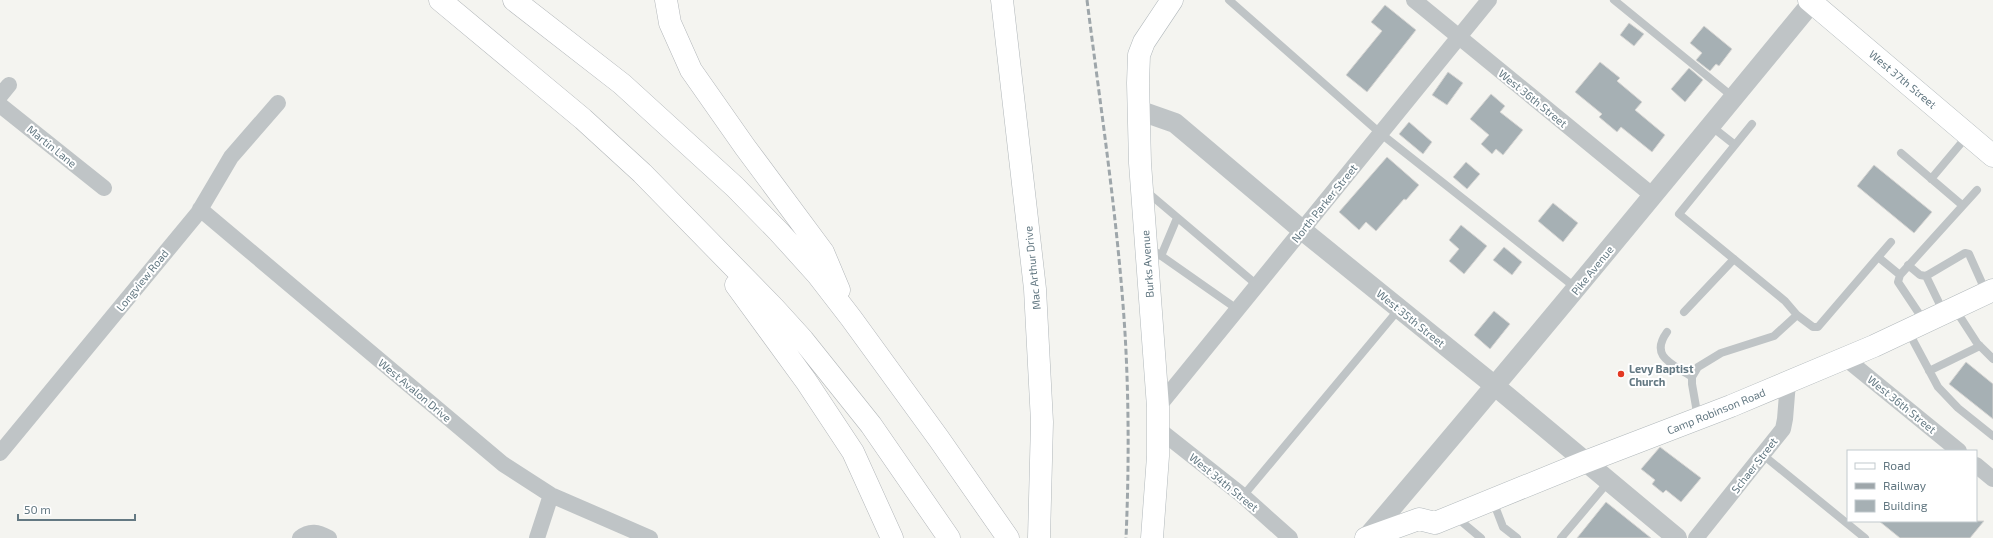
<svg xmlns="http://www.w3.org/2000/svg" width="1993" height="538" font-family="'Exo 2',sans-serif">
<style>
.building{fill:#a6b0b4;stroke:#d6d5d3}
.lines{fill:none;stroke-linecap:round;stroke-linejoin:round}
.secondary-casing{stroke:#b1b8bb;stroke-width:23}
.primary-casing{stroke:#b0b6b9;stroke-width:23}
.motorway-casing{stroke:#b2b6b9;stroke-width:23}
.service{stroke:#bfc4c6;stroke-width:8}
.minor{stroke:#bfc4c6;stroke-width:16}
.tertiary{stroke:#bfc4c6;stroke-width:20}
.secondary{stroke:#fff;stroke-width:22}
.primary{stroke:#fff;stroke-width:22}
.motorway{stroke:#fff;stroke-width:22}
.rail{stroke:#9ea6aa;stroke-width:3;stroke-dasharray:6 3;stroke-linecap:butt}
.poi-dot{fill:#e33822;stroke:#fff;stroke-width:1.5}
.labels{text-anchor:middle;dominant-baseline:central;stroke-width:4;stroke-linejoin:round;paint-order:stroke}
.street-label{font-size:11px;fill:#637882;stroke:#fff}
.poi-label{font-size:11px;font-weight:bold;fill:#637882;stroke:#fff;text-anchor:start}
</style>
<rect width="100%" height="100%" fill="#f4f4f0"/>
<!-- building -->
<path class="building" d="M1385 5 1416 30 1367 92 1346 75 1382 31 1371 22Z
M1629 23 1644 34 1634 46 1620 35Z
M1704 26 1732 49 1719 66 1716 64 1710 71 1696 60 1702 53 1690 43Z
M1600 62 1620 78 1617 81 1642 102 1635 110 1665 135 1652 152 1621 127 1617 132 1599 117 1602 114 1575 92Z
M1689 68 1703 80 1685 102 1671 89Z
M1448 72 1463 83 1447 105 1432 95Z
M1491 94 1505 106 1500 112 1523 130 1503 155 1496 149 1492 154 1481 144 1489 135 1470 119Z
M1409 122 1432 142 1423 154 1399 134Z
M1387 157 1419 185 1406 200 1404 199 1376 231 1366 222 1359 230 1339 212Z
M1466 162 1480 174 1467 189 1453 177Z
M1874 165 1932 212 1914 233 1857 186Z
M1553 203 1578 223 1563 242 1538 221Z
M1461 225 1487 246 1464 274 1449 261 1459 249 1449 240Z
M1504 247 1522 262 1512 275 1493 260Z
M1494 311 1510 324 1490 349 1474 335Z
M1966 362 1993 384V419L1949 384Z
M1660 447 1701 478 1681 502 1666 490 1663 493 1652 484 1655 480 1641 469Z
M1606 502 1651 538H1577Z
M1879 521H1984L1970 538H1900Z"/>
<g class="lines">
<!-- secondary casing -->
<g class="secondary-casing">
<path id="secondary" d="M1809 0 1993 156
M1152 538 1158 456V407L1140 163 1138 83 1139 55 1144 42 1172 0
M1366 538 1419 519 1435 523 1585 462 1731 406 1874 346 1993 290"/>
</g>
<!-- primary casing -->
<g class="primary-casing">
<path id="primary" d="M1002 0 1035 289 1042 422 1039 538"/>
</g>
<!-- motorway casing -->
<g class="motorway-casing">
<path id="motorway" d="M440 0 583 119 642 173 773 307 803 340 871 425 949 538
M514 0 622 84 735 187 779 232 817 274 851 318 939 439 1008 538
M666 0 670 23 691 70 745 147 823 252 839 290
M736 285 806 381 853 452 892 538"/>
</g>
<!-- service -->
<path class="service" d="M1229 0 1380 133 1576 288
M1614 0 1733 97
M1711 126 1735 145
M1901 153 1962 205
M1931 179 1968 135
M1146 191 1257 285
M1150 248 1237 309
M1161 256 1177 218
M1878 257 1900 275
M1908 265 1920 275 1926 276 1965 253 1969 254 1986 292
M1926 276 1944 313
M1955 309 1977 343 1993 359
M1684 312 1734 259
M1797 315 1813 327H1818L1891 242
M1924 321 1898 282 1900 275 1977 190
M1908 331 1938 387 1958 408 1993 436
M1667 332C1649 357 1673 364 1692 377
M1929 371 1980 346
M1698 418 1692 384V377L1698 367 1721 353 1774 336 1797 315 1785 301 1679 214 1752 124
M1763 455 1865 538
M1243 496 1399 309
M1493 501 1503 527 1517 538
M1456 517 1481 538
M1561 538 1609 481"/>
<!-- minor -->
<path class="minor" d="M1414 0 1652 195
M0 96 9 85
M0 105 104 188
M200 209 503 464 551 495 650 538
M1845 358 1959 451
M1158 407 1489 0
M1157 428 1243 496 1290 538
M0 453 198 213 231 157 278 103
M1976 465 1993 479
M300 538C310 530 318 532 329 538
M537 538 551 495
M1696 538 1783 429 1785 419 1788 382"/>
<!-- tertiary -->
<path class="tertiary" d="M1138 110 1175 123 1302 230 1495 386 1677 538
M1367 537C1518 360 1666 180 1814 0"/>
<!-- secondary -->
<use href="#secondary" class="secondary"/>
<!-- primary -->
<use href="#primary" class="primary"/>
<!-- motorway -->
<use href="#motorway" class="motorway"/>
<!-- rail -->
<path class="rail" d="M1087 0C1101 111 1118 221 1125 333 1129 401 1129 470 1126 538"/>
</g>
<!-- markers -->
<circle class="poi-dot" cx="1621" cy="374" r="4"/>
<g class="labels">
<!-- street labels -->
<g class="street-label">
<text transform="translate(1903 79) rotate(40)">West 37th Street</text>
<text transform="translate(1533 98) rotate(39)">West 36th Street</text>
<text transform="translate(52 146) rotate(39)">Martin Lane</text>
<text transform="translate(1324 203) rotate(-51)">North Parker Street</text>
<text transform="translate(1147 264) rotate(-94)">Burks Avenue</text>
<text transform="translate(1032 268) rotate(-96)">Mac Arthur Drive</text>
<text transform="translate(1592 270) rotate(-51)">Pike Avenue</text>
<text transform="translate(142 280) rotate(-51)">Longview Road</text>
<text transform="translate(1411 318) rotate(39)">West 35th Street</text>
<text transform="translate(415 390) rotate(40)">West Avalon Drive</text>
<text transform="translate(1902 404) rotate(39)">West 36th Street</text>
<text transform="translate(1716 411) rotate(-22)">Camp Robinson Road</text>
<text transform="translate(1754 465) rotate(-52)">Schaer Street</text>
<text transform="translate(1224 482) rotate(39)">West 34th Street</text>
</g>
<!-- poi labels -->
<g class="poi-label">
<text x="1629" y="368">Levy Baptist<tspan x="1629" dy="13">Church</tspan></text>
</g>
</g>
<!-- legend -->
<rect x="1847" y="450" width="130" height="72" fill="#ffffff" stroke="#c1c9cd"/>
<rect x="1855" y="463" width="20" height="6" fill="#ffffff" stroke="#c1c9cd"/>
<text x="1883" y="470" font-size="12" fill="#637882">Road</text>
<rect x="1855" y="483" width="20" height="6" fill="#9ea6aa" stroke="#c1c9cd"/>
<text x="1883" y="490" font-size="12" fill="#637882">Railway</text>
<rect x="1855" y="500" width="20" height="12" fill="#a6b0b4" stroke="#c1c9cd"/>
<text x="1883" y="510" font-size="12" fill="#637882">Building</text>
<!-- scale -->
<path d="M18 514v6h117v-6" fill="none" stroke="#637882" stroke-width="2"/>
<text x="24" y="514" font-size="12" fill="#637882" stroke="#ffffff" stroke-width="3" paint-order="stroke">50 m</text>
</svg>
